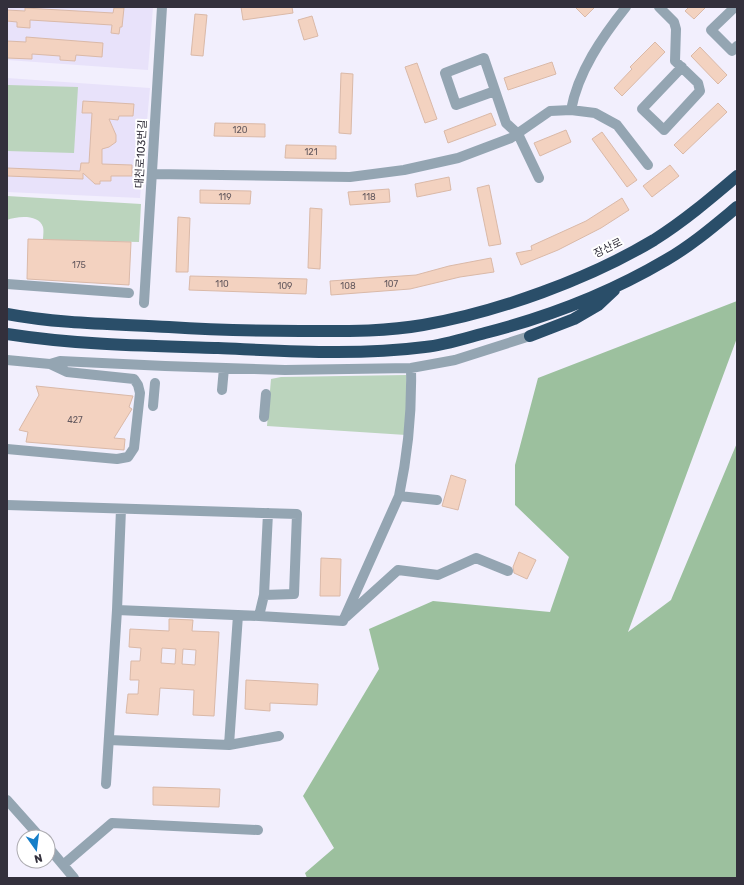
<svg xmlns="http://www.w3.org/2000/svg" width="744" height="885" font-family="Rubik,'Noto Sans KR',sans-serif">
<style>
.built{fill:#e8e2fa}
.green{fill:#bbd4bd}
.forest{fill:#9cc09e}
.building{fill:#f3d2c0;stroke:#dab9a8;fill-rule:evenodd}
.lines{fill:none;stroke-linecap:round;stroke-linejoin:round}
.minor{stroke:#94a5b2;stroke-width:10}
.highway{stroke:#2a4e69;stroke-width:12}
.labels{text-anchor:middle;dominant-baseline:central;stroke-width:4;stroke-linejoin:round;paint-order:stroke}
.number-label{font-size:9px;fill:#63585d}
.street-label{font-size:11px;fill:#33303c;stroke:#fff}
</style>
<rect width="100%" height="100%" fill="#f2effd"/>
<!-- built -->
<path class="built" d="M7 7H153L148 70 7 60Z
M7 78 150 88 140 198 7 192Z"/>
<!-- green -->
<path class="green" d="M8 85 78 87 74 153 7 151Z
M7 196 141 204 139 242 43 240C43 236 44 231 43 227 39 214 17 216 7 220Z
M406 375 408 404 406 435 267 426 271 379 281 377Z"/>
<!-- forest -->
<path class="forest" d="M737 301V338L628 632 671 600 737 443V878H307L305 873 334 848 303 796 379 669 369 629 433 601 550 612 569 557 515 505V465L538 378Z"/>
<!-- building -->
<path class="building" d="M241 7H292L293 13 243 20Z
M575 7H595L585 17Z
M689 7H706L694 19 685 11Z
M25 8 113 13 114 8H124L122 27H120L119 34 111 33 112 25 30 20V28L17 27V22L7 21V10L25 11Z
M195 14 207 15 203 56 191 55Z
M312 16 318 36 304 40 298 20Z
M26 37 103 43 102 57 76 55 75 61 60 60V56L32 54V59L7 58V41L26 42Z
M655 42 665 52 622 96 614 88 632 69 630 67Z
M700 47 727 75 718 84 691 56Z
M552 62 556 74 508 90 504 78Z
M417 63 437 119 425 123 405 67Z
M341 73 353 74 351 134 339 133Z
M83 101 134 104 133 116H119L118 120 109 119 116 135V142L109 147 102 149V164L132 165V176H111V181H100V184H95L83 173V179L7 176V168L80 171 81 163H89L92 113H82Z
M718 103 727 112 683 154 674 145Z
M491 113 496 125 448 143 444 131Z
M215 123 265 124V137L214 136Z
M566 130 571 142 540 156 534 143Z
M602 132 637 180 627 187 592 139Z
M286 145 336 146V159L285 158Z
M670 165 679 176 652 197 643 186Z
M449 177 451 190 417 197 415 184Z
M489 185 501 244 489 246 477 188Z
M389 189 390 202 350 205 348 192Z
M200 190 251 191 250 204 200 203Z
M622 198 629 210 601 228 558 250 521 265 516 253 532 250 531 246 586 221Z
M310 208 322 209 320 269 308 268Z
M178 217 190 218 188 272H176Z
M28 239 131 242 129 285 27 279Z
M491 258 494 272 460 277 410 289 331 295 330 281 416 275 449 266Z
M190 276 307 279 306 294 189 290Z
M36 386 133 396 129 407 132 409 114 438 125 439 124 450 26 442 28 432 19 430 39 395Z
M451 475 466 480 458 510 442 506Z
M519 552 536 560 527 579 514 573 513 567Z
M321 558 341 559 340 596H320Z
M169 619 193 620 192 631 219 632 214 716 193 715 194 690 160 688 158 715 126 713 128 694H138L139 680H130L131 661H140L141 648 129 647 130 629 169 631ZM162 648 176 649 175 664 161 663ZM183 649 196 650 195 665 182 664Z
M246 680 318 684 317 705 270 703V711L245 709Z
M153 787 220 789 219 807 153 805Z"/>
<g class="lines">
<!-- minor -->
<path class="minor" d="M659 7 674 22 676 29 675 61 698 83 700 91 664 130 642 109 682 67
M735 7 711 30 732 51 737 46
M495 91 456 105 445 73 484 58 506 123 518 134 539 178
M571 110C578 72 602 37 626 7
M152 174 350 177 404 170 458 158 511 138 550 111 571 110 595 113 617 125 648 165
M7 284 129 293
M144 303 162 7
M7 360 50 364 60 361 165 366 285 370 411 368 455 360 530 336
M222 390 224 368
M153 406 155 383
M264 417 266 394
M7 449 117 459 128 457 134 448 140 393 138 385 134 379 67 372 50 364
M399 496C408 453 412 412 411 368
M7 505 297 514 294 594 264 595 259 616 343 621 399 496 437 500
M264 595 268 513
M117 610 259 616
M346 617 398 570 438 575 476 558 508 571
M109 740 229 745 238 615
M229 745 279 736
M106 784 117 610 121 509
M7 800 40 837
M48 847 74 878
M63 865 112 823 258 830"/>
<!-- highway -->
<path class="highway" d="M7 314C60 324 115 324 169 327 212 330 256 331 300 331 341 331 383 332 423 325 498 312 589 279 654 240 684 221 710 199 737 176
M7 334C77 345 147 346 218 348 287 351 356 356 425 347 445 345 466 338 485 333 548 317 610 293 666 260 692 245 714 226 737 207
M530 336 574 319 598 305 614 290"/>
</g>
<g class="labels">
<!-- number labels -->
<g class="number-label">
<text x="240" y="130">120</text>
<text x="311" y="152">121</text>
<text x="225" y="197">119</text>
<text x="369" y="197">118</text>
<text x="79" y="265">175</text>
<text x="222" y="284">110</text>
<text x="391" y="284">107</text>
<text x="285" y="286">109</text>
<text x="348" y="286">108</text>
<text x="75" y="420">427</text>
</g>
<!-- street labels -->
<g class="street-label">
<text transform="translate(141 154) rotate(-87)">대천로103번길</text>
<text transform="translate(608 248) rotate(-26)">장산로</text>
</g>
</g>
<!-- border -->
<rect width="744" height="885" fill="none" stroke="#33303c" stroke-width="16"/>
<!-- north arrow -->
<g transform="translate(36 849) rotate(166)"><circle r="19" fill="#ffffff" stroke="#adacb1"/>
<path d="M0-3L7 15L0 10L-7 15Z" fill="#157ec8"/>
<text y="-6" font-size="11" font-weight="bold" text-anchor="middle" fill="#33303c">N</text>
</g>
</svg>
